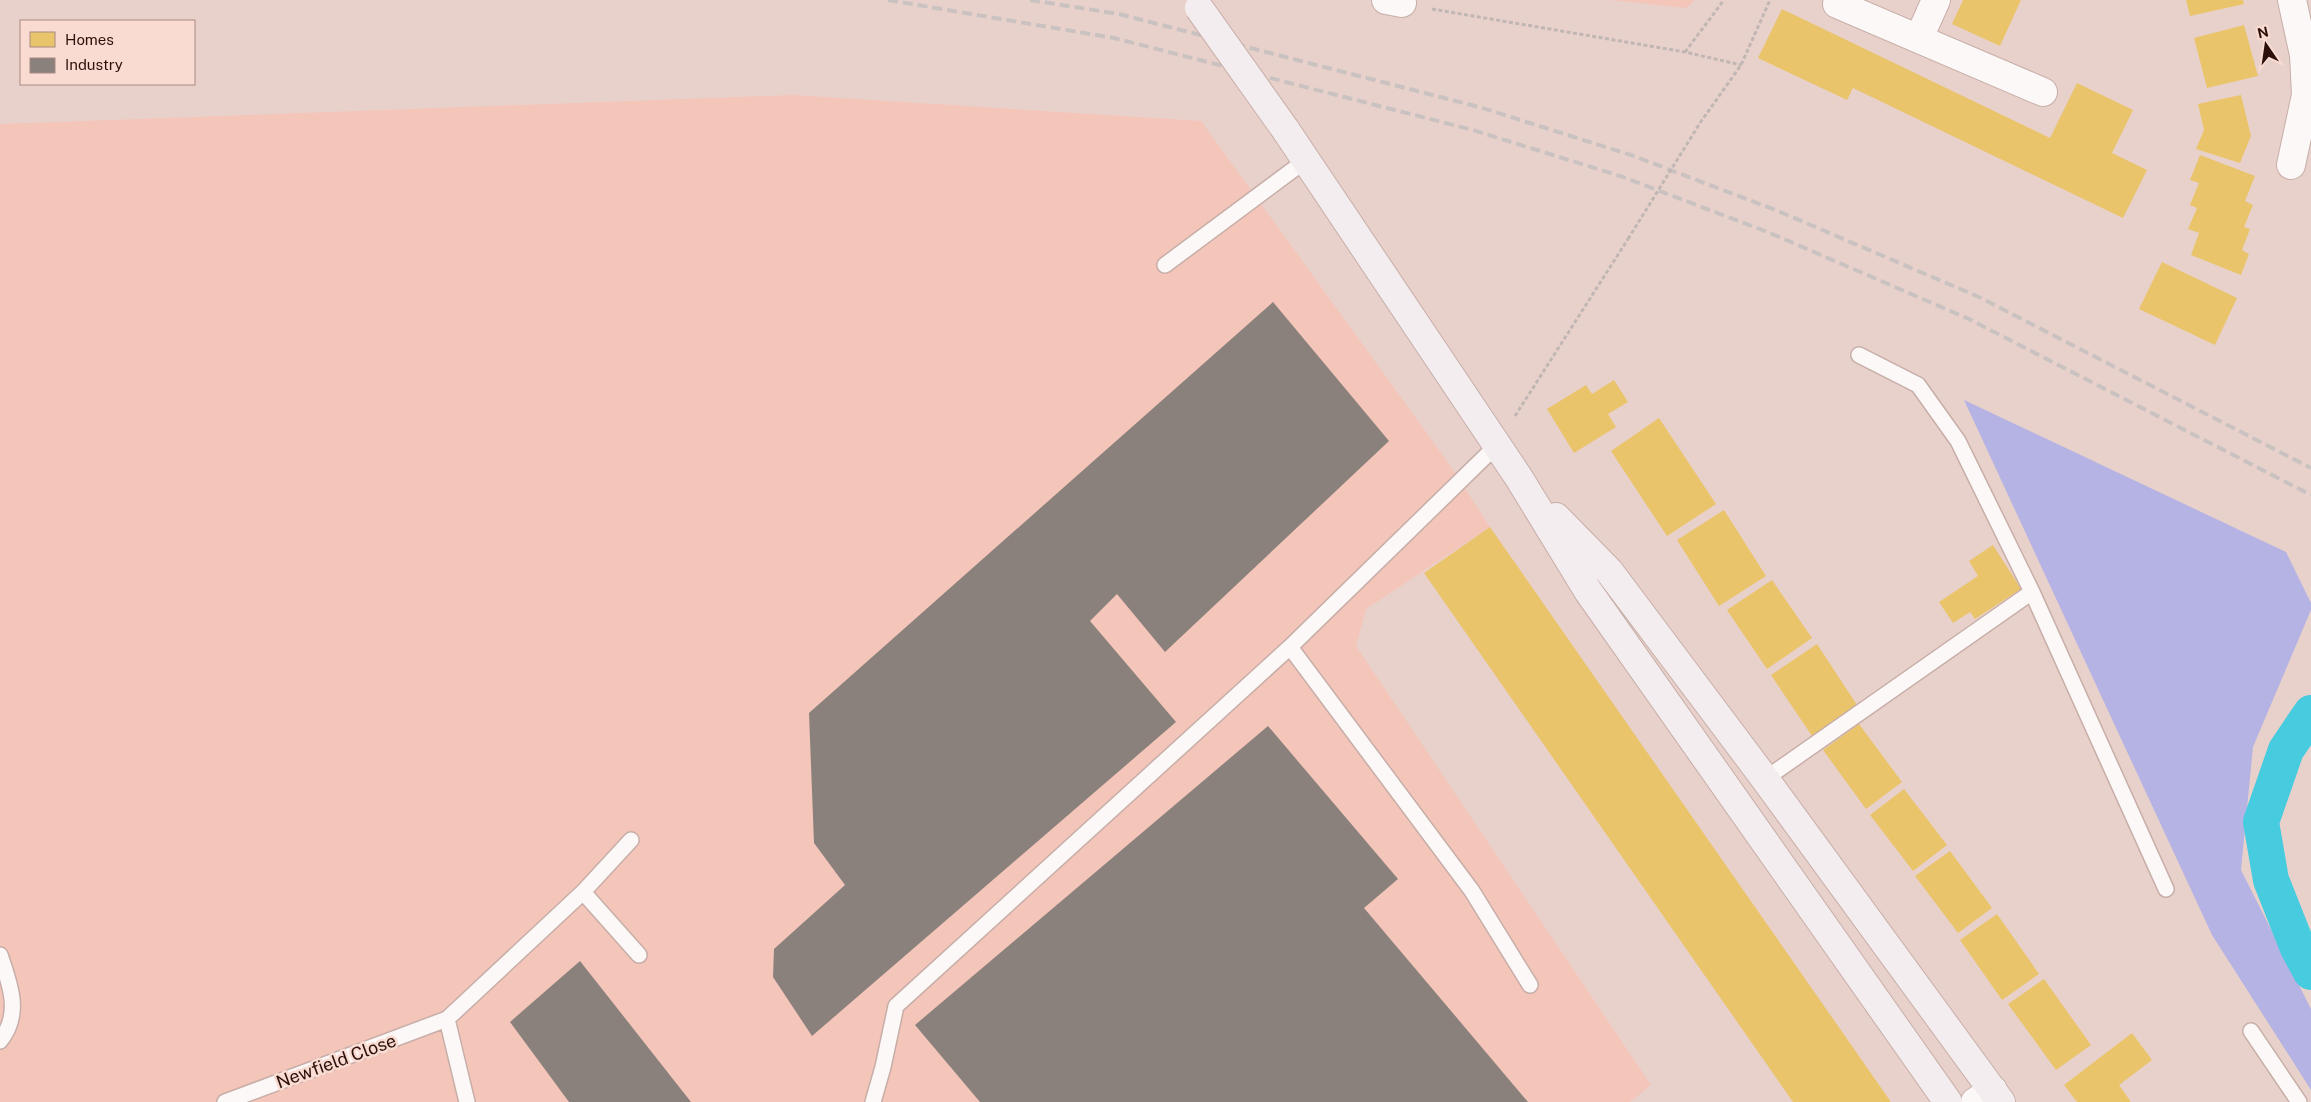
<svg xmlns="http://www.w3.org/2000/svg" width="2311" height="1102" font-family="'Public Sans',sans-serif">
<style>
.built{fill:#f4c5b9}
.forest{fill:#b5b3e3}
.homes{fill:#e9c46a}
.industry{fill:#8a817c}
.lines{fill:none;stroke-linecap:round;stroke-linejoin:round}
.canal{stroke:#46cbdf;stroke-width:36}
.service-casing{stroke:#c7aea8;stroke-width:18}
.minor-casing{stroke:#c7aea8;stroke-width:30}
.secondary-casing{stroke:#c7aea8;stroke-width:30}
.path{stroke:#c0b6b3;stroke-width:3;stroke-dasharray:4 2.5;stroke-linecap:butt}
.service{stroke:#fcf8f7;stroke-width:15}
.minor{stroke:#fcf8f7;stroke-width:28}
.secondary{stroke:#f4edef;stroke-width:28}
.rail{stroke:#cac2c0;stroke-width:4;stroke-dasharray:10 5;stroke-linecap:butt}
.secondary-bridge-casing{stroke:#c7aea8;stroke-width:30;stroke-linecap:butt}
.path-bridge{stroke:#c0b6b3;stroke-width:3;stroke-dasharray:4 2.5;stroke-linecap:butt}
.secondary-bridge{stroke:#f4edef;stroke-width:28}
.labels{text-anchor:middle;dominant-baseline:central;stroke-width:5;stroke-linejoin:round;paint-order:stroke}
.street-label{font-size:18px;fill:#2b110a;stroke:#f9dbd2}
</style>
<rect width="100%" height="100%" fill="#e9d1cb"/>
<!-- built -->
<path class="built" d="M1610 0H1695L1686 8Z
M793 95 1201 121 1447 461 1490 527 1366 609 1356 646 1651 1085 1630 1102H0V124Z"/>
<!-- forest -->
<path class="forest" d="M1964 400 2286 552 2311 603V610L2253 747 2241 870 2311 1009V1090L2212 935Z"/>
<!-- homes -->
<path class="homes" d="M1963 0H2021L2000 46 1952 24Z
M2186 0H2243L2244 4 2190 16Z
M1782 9 2050 138 2077 83 2133 110 2112 153 2147 170 2123 218 1853 88 1847 100 1758 58Z
M2244 25 2258 76 2207 88 2194 38Z
M2241 95 2251 136 2240 163 2196 149 2204 130 2198 104Z
M2200 155 2255 176 2245 201 2253 205 2244 227 2250 229 2242 250 2249 254 2241 275 2191 255 2199 233 2188 229 2197 208 2190 205 2199 183 2190 180Z
M2162 262 2237 298 2215 345 2139 309Z
M1614 380 1628 402 1608 414 1616 427 1574 453 1547 409 1586 385 1592 394Z
M1659 418 1716 504 1667 536 1611 451Z
M1724 510 1766 576 1719 606 1677 540Z
M1490 527 1891 1102H1793L1424 573Z
M1993 545 2021 589 1975 619 1970 612 1953 623 1939 602 1978 576 1969 561Z
M1772 580 1812 638 1767 669 1727 610Z
M1817 644 1857 705 1812 736 1771 675Z
M1859 724 1902 782 1866 809 1823 750Z
M1904 789 1947 845 1913 871 1870 815Z
M1950 851 1992 908 1958 933 1915 876Z
M1997 914 2039 974 2002 1000 1960 940Z
M2044 979 2091 1045 2056 1070 2008 1004Z
M2132 1033 2152 1060 2119 1085 2131 1102H2077L2064 1085Z"/>
<!-- industry -->
<path class="industry" d="M1273 302 1389 441 1165 652 1117 594 1090 621 1176 722 812 1036 773 977 774 949 845 885 814 843 809 713Z
M1268 726 1398 879 1364 908 1528 1102H980L915 1025Z
M580 961 691 1102H569L510 1022Z"/>
<g class="lines">
<!-- canal -->
<path class="canal" d="M2311 713 2286 750 2261 822 2271 880 2298 948 2311 972"/>
<!-- service casing -->
<g class="service-casing">
<path id="service" d="M1165 265 1306 160
M1859 355 1918 385 1958 441 2032 592 2166 889
M1290 647 1472 891 1530 985
M1765 779 2032 592
M583 892 639 955
M0 955C10 984 22 1014 0 1041
M447 1019 467 1102
M2251 1031 2299 1102
M225 1102 447 1019 583 892 631 840
M873 1102 883 1067 896 1006 1290 647 1496 446"/>
</g>
<!-- minor casing -->
<g class="minor-casing">
<path id="minor" d="M1386 0 1402 3
M1837 4 2043 92
M1919 38 1936 0
M2291 165 2306 95 2304 55 2292 0
M1975 1102 1993 1090"/>
</g>
<!-- secondary casing -->
<g class="secondary-casing">
<path id="secondary" d="M1285 129 1519 478 1588 591 1948 1102
M1556 517 1609 571 1765 779 2001 1102"/>
</g>
<!-- path -->
<path class="path" d="M1432 9 1685 52 1741 65
M1685 52 1724 0
M1700 123 1741 65 1770 0
M1515 416 1628 239"/>
<!-- service -->
<use href="#service" class="service"/>
<!-- minor -->
<use href="#minor" class="minor"/>
<!-- secondary -->
<use href="#secondary" class="secondary"/>
<!-- rail -->
<path class="rail" d="M888 0 1114 38 1473 130 1623 177 1770 233 1969 319 2311 495
M1030 0 1119 14 1479 107 1631 155 1778 211 1979 297 2311 468"/>
<!-- secondary-bridge casing -->
<g class="secondary-bridge-casing">
<path id="secondary-bridge" d="M1199 8 1285 129"/>
</g>
<!-- path-bridge -->
<path class="path-bridge" d="M1628 239 1700 123"/>
<!-- secondary-bridge -->
<use href="#secondary-bridge" class="secondary-bridge"/>
</g>
<g class="labels">
<!-- street labels -->
<g class="street-label">
<text transform="translate(336 1061) rotate(-20)">Newfield Close</text>
</g>
</g>
<!-- legend -->
<rect x="20" y="20" width="175" height="65" fill="#f9dbd2" stroke="#a78a82"/>
<rect x="30" y="32" width="25" height="15" fill="#e9c46a" stroke="#a78a82"/>
<text x="65" y="45" font-size="15" fill="#2b110a">Homes</text>
<rect x="30" y="58" width="25" height="15" fill="#8a817c" stroke="#a78a82"/>
<text x="65" y="70" font-size="15" fill="#2b110a">Industry</text>
<!-- north arrow -->
<g transform="translate(2266 45) rotate(347)" stroke="#f9dbd2" stroke-width="4" paint-order="stroke">
<path d="M0-4L9 19L0 12L-9 19Z" fill="#2b110a"/>
<text y="-8" font-size="14" font-weight="bold" text-anchor="middle" fill="#2b110a">N</text>
</g>
</svg>
